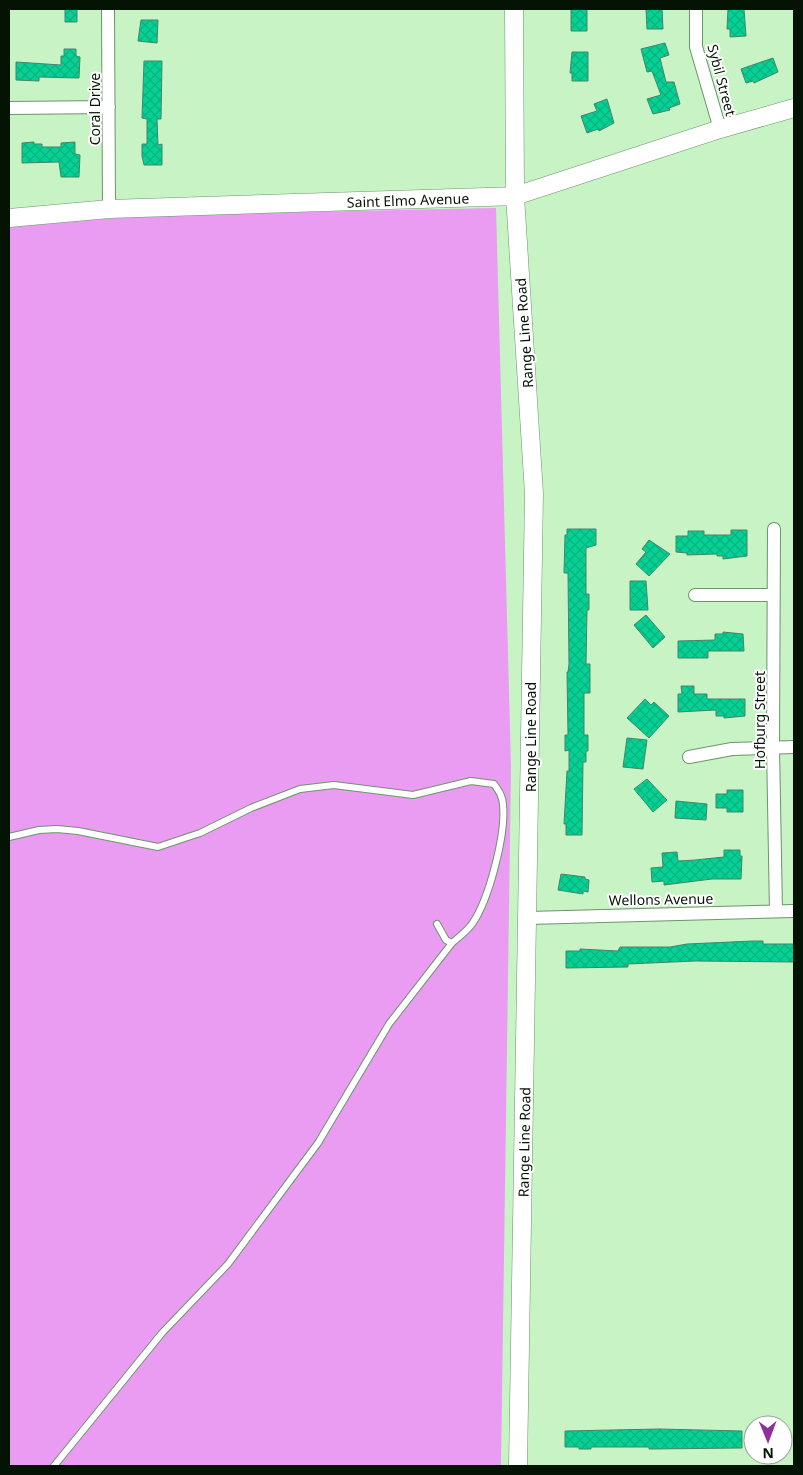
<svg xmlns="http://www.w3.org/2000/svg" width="803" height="1475" font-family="'Noto Sans',sans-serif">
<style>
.grass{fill:#e99cf1}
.building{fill:url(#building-cross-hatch);stroke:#468469}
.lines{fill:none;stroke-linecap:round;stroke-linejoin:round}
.lane-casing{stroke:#6c956a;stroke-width:8}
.street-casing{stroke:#6c956a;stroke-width:14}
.secondary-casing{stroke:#6c956a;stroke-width:19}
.lane{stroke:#fff;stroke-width:6}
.street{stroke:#fff;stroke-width:12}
.secondary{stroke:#fff;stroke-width:18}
.labels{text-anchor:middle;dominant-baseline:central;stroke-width:4;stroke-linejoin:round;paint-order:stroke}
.street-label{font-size:14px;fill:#041304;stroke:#fff}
</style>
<defs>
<pattern id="building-cross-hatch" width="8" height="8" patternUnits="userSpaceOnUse" patternTransform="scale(1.25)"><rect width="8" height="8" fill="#06d195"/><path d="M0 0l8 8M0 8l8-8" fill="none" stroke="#05b37f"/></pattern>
</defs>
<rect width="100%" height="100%" fill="#c7f3c5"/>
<!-- grass -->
<path class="grass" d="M496 208 511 767 501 1466H9V226L156 215Z"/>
<!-- building -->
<path class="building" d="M65 9H77V22H65Z
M571 9H587V31H571Z
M646 9H662L663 29H647Z
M728 9H744L746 36 730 37V29H727Z
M141 20H158L157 43 138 41Z
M665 43 669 55 660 58 666 82H674L680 104 669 108 670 110 653 114 647 99 661 95 652 71 647 72 641 49Z
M64 49H76V56L80 57 79 78 39 77V81L16 80V62L61 65V56H64Z
M572 52H588V81H572V73H570Z
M773 58 778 72 754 83 753 81 746 83 741 69Z
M144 61H162L161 119H157L158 145 162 144V165H144L142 156V144H147V119L142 118Z
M607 99 614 123 599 131 598 129 587 133 581 116 597 111 594 104Z
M34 142V144H42V147H61V143L75 142V154L80 155 79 177H61L59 162 22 163V143Z
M567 529H596V545L586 548V594H589V610H587L586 664H590V693H584V735H588V751H586V762H583L582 835H566V824H564L567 771H569V750L565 751V735H568L567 672H568L569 664 568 573H564L565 535H567Z
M731 530H747V556L723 559V556H717V554L687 555V553L676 552V536H688V531H704V535H731Z
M649 540 670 554 649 576 636 564 646 552 642 549Z
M630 581H646L648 610H630Z
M646 615 665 637 653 648 634 625Z
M723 632 743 634 744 651H708V658H678V641L715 640V634H723Z
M681 686H694V694H707V699H745V716L724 718V716H716V710L678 712V694H682Z
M645 699 651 705 654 702 669 716 649 738 627 718Z
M627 738 647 740 643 769 623 767Z
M647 779 667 800 653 812 634 789Z
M727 790H743V812H727V808H716V794H727Z
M676 801 707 804 706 820 675 818Z
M724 850H740V856H742L741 879H712L664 885V881L652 882 651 868 663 867 662 853 677 852 678 861 695 860 724 857Z
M561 874 585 877V879L589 880 588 892 583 891V894L558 890Z
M753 941H763V944H794V962L695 961 628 964V967L566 968V951H580V949L618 951 620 947H670L687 944Z
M659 1429 742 1431V1448L649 1449V1447H591V1449H579V1447H565V1431Z"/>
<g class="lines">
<!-- lane casing -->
<g class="lane-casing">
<path id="lane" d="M9 837 39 830 57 829 78 831 158 847 200 833 251 808 300 789 334 785 413 795 471 781 494 784C499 791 503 797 503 805 506 834 489 900 472 924 467 931 459 937 452 943
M54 1466 162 1333 228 1264 318 1143 389 1024 452 943 446 940 437 924"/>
</g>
<!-- street casing -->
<g class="street-casing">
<path id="street" d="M108 9 109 209
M696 9V47L720 129
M9 108 109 107
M774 529 773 747 776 911
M695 595H773
M689 757 732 749 794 747
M528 918 794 911"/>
</g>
<!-- secondary casing -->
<g class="secondary-casing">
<path id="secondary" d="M514 9 515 196 534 494 518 1466
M9 218 109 209 515 196 720 129 794 108"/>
</g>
<!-- lane -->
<use href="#lane" class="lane"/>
<!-- street -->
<use href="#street" class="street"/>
<!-- secondary -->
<use href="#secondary" class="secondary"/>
</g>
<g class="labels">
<!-- street labels -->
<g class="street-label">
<text transform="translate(722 80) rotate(75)">Sybil Street</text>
<text transform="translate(94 109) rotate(-90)">Coral Drive</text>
<text transform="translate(408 200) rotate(-2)">Saint Elmo Avenue</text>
<text transform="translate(524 333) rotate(-94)">Range Line Road</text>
<text transform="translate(759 720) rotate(-90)">Hofburg Street</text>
<text transform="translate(530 737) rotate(-90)">Range Line Road</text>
<text transform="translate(661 899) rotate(-1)">Wellons Avenue</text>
<text transform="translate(524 1142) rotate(-89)">Range Line Road</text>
</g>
</g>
<!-- border -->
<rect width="803" height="1475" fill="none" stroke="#041304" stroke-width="20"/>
<!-- north arrow -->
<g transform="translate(768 1440) rotate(179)"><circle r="24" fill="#ffffff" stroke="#9ba19b"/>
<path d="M0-4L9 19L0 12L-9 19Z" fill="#90319a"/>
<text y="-8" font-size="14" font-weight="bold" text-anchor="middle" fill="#041304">N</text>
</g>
</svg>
